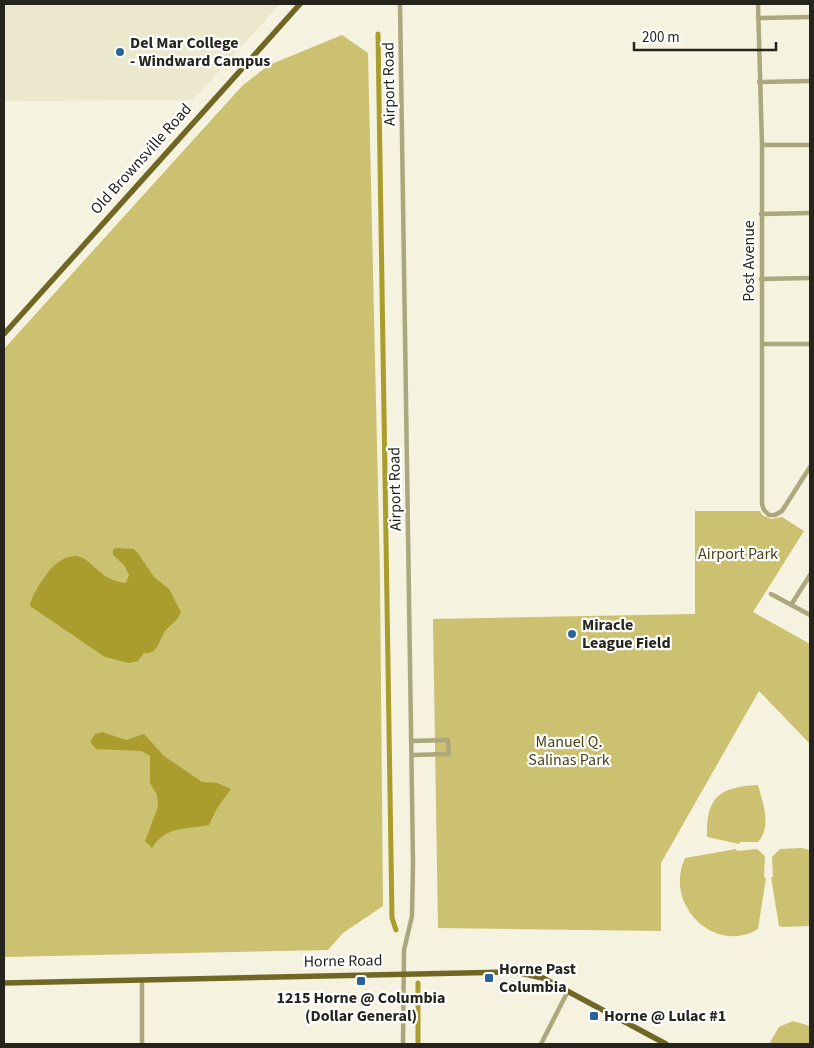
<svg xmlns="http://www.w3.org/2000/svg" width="814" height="1048" font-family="'Source Sans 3',sans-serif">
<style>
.built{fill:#ebe8cd}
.green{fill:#cbc171}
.water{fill:#aa9c2d}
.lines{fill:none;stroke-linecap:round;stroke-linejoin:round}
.canal{stroke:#aa9c2d;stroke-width:5}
.minor{stroke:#aca77d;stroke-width:4.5}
.major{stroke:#706725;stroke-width:5.5}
.poi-dot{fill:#29639b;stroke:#fff;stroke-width:2}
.labels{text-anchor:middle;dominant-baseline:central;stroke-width:4.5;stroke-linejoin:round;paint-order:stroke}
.poi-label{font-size:16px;font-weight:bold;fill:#25241d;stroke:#fff;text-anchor:start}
.street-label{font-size:16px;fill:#25241d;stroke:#fff}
.park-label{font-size:16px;fill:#4a4418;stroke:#fff}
</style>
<rect width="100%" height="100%" fill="#f5f2df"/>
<!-- built -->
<path class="built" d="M4 4H280L193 100 4 101Z"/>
<!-- green -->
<path class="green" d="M342 35 368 53 380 576 383 906 343 933 328 950 4 957V349L242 86 269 65Z
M695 511H760L762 515 771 519 782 517 804 531 753 612 810 644V744L759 691 661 863V931L438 928 433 619 695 614Z
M758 785C763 803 772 827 758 842H740L739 844 707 837C706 797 719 787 758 785Z
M802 848 810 850V926L783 927 779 926 771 877H773L772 857 780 849Z
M736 849 737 851 757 849 765 856 764 877 766 878 758 929C716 955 663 906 685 858Z
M793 1021 810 1026V1044H769L779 1027Z"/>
<!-- water -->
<path class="water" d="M116 548 134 549 137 552 154 577 169 589 181 612C178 621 171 624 165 631 159 640 158 655 144 653L138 661 129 663 105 657 30 606C32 594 40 584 46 575 54 563 72 549 86 560 100 571 106 581 126 583L129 575 124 565 113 555V550Z
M102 732 126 740 144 734 164 756 202 782 217 783 231 789 217 808 209 825C185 830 167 825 152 848L145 841 158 807 157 795 150 783V756L142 751 96 749 90 742 95 734Z"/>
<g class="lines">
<!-- canal -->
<path class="canal" d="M378 34 392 918 396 930
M418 983V1044"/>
<!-- minor -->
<path class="minor" d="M400 4 413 863 412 916 404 950 403 1044
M758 4 762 145V504L764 510 769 515H775L782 511 810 467
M758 18 810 17
M759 82 810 81
M762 145H810
M761 214 810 213
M761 279 810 278
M762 344H810
M771 594 810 615
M791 605 810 575
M411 741 448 740 449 754 412 755
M142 1044V980
M541 1044 568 991"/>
<!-- major -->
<path class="major" d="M4 334 300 4
M4 983 515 972 543 978 666 1044"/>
</g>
<!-- markers -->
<g class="poi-dot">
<circle cx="120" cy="52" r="5"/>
<circle cx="572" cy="634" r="5"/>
<rect x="484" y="973" width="10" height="10" rx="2.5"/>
<rect x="356" y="976" width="10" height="10" rx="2.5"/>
<rect x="589" y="1011" width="10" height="10" rx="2.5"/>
</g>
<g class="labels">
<!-- poi labels -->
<g class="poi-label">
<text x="130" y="43">Del Mar College<tspan x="130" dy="18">- Windward Campus</tspan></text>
<text x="582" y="625">Miracle<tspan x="582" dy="18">League Field</tspan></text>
<text x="499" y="969">Horne Past<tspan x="499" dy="18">Columbia</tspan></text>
<text x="361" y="998" text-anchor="middle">1215 Horne @ Columbia<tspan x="361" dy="18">(Dollar General)</tspan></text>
<text x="604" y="1016">Horne @ Lulac #1</text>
</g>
<!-- street labels -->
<g class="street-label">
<text transform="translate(389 84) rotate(-91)">Airport Road</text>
<text transform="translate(141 159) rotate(-48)">Old Brownsville Road</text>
<text transform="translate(749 261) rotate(-90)">Post Avenue</text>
<text transform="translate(395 489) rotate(-91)">Airport Road</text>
<text transform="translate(343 961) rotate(-1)">Horne Road</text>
</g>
<!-- park labels -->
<g class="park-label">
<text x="738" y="554">Airport Park</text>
<text x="569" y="742">Manuel Q.<tspan x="569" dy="18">Salinas Park</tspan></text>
</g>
</g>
<!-- border -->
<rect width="814" height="1048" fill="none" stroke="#25241d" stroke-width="10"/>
<!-- scale -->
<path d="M634 42v8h142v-8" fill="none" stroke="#25241d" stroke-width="2.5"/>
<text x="642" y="42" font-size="15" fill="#25241d" stroke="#ffffff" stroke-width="4" paint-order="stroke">200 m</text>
</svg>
